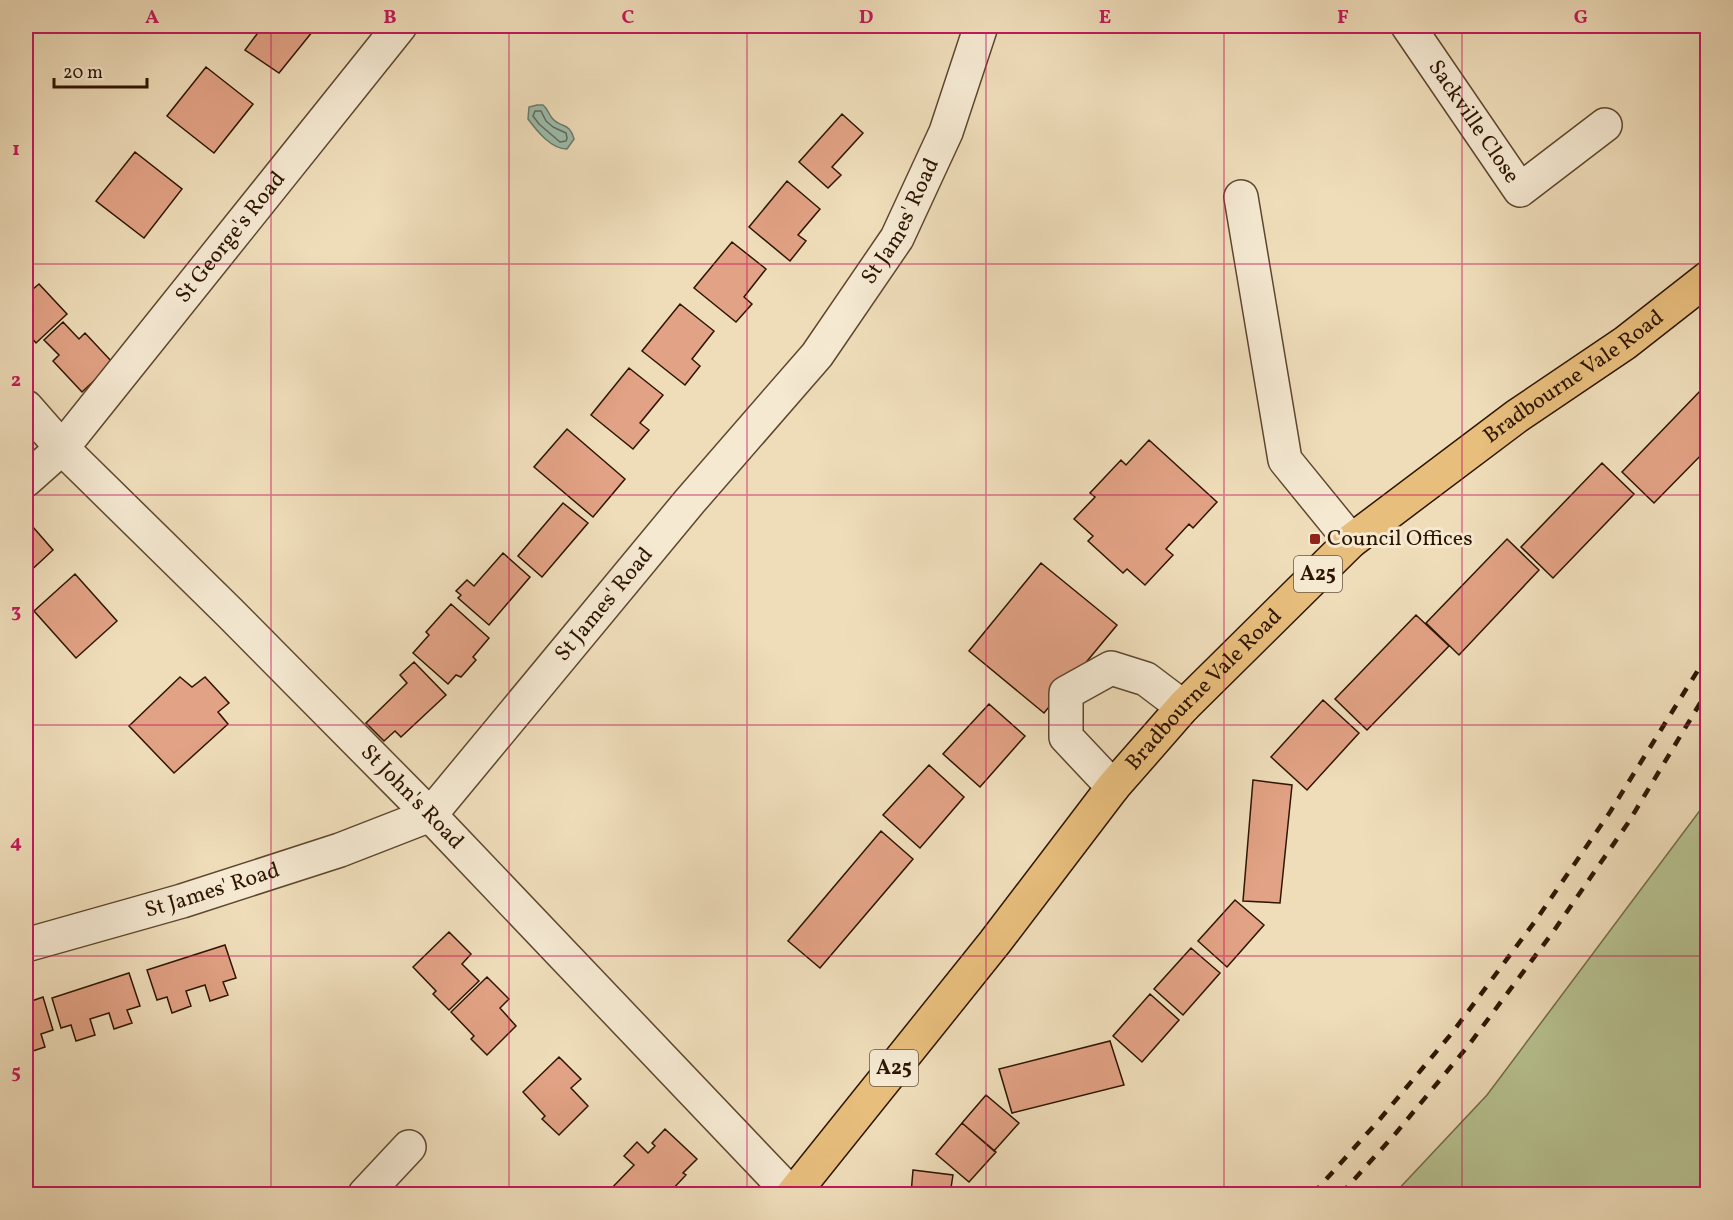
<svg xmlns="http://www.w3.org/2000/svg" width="1733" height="1220" font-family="Vollkorn,serif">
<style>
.green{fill:#b7c291;stroke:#726c48;stroke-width:1.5}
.water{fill:#9abcac;stroke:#6f7967;stroke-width:1.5}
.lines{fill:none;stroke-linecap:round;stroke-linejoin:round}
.shore{stroke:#646856;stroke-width:1.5}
.building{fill:#e2a285;stroke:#2e1500;stroke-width:1.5}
.minor-casing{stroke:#5e472e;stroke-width:36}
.highway-casing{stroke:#2e1500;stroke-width:36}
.minor{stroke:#f5e9d2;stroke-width:33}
.highway{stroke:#e8be7d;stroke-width:33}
.rail{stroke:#2e1500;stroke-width:4.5;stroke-dasharray:10 10;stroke-linecap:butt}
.grid{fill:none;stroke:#c2185b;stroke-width:1.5;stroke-opacity:0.55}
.poi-dot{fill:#8f2418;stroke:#f5e9d2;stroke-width:2}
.labels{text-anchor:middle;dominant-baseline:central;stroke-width:6;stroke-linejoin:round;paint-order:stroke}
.shield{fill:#f5e9d2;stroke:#6a553f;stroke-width:1.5}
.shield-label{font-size:21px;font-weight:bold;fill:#2e1500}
.street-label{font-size:22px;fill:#2e1500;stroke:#f5e9d2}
.poi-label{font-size:22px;fill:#2e1500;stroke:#f5e9d2;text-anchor:start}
.neatline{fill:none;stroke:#c2185b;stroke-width:2}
.grid-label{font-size:20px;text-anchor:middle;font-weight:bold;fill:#c2185b}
</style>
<rect width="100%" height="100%" fill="#efddba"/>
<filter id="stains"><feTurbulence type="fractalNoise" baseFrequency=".00333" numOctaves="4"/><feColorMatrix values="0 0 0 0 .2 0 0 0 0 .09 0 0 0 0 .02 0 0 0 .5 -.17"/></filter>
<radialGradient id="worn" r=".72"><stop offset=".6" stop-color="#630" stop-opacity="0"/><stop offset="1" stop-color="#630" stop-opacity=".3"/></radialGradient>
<!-- green -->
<path class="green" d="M1707 801V1194H1394L1487 1095Z"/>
<!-- water -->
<path class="water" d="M537 105H543C548 109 548 113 552 118 561 129 569 121 574 139L567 149C551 149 537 131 528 119L529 107Z"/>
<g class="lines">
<!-- shore -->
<path class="shore" d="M535 111H541L546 121 553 127 566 133 567 138 566 141 560 142 539 124 533 116Z"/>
</g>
<!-- building -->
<path class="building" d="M263 26H317L279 73 245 50Z
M206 67 253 104 214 153 167 116Z
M842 114 863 133 832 167 841 175 828 188 799 162Z
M135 152 182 189 144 238 96 201Z
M787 181 820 209 798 235 806 241 790 261 749 227Z
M732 242 766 269 744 297 752 304 736 322 694 288Z
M26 281 33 289 39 284 67 314 36 343 26 331Z
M680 304 714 331 692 359 700 366 685 385 642 351Z
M63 322 79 339 85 333 113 363 82 392 53 361 59 355 44 340Z
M629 368 663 395 640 423 649 430 633 449 591 415Z
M1703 388 1708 392V448L1654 503 1622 472Z
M567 429 625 479 593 517 534 467Z
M1149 440 1217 502 1193 528 1189 524 1166 549 1173 555 1145 585 1127 569 1123 573 1088 541 1093 536 1074 519 1095 497 1090 493 1121 460 1126 465Z
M1602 463 1634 494 1553 578 1521 547Z
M563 503 588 523 542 577 518 556Z
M26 519 53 550 26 575Z
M1507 539 1539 570 1459 655 1426 623Z
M503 553 530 577 489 625 458 598 461 595 456 591 467 580 474 586Z
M1041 563 1117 625 1044 713 969 651Z
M75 574 117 621 76 658 34 611Z
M451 604 489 638 473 657 476 660 461 677 456 675 448 684 413 653 429 635 426 632Z
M1416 615 1449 646 1367 730 1335 699Z
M414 662 446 695 401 737 395 731 384 741 366 723 407 683 400 675Z
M180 677 192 687 205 677 229 703 218 712 228 724 174 773 129 726Z
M1323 700 1359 733 1307 790 1271 757Z
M989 704 1025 736 980 787 943 754Z
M929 765 964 797 920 848 883 815Z
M1253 780 1292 785 1280 903 1243 901Z
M881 831 913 859 820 968 788 941Z
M1235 900 1264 925 1227 967 1198 941Z
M449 932 471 954 462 964 479 981 449 1010 433 994 436 991 413 967Z
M225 945 236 978 223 982 228 995 210 1001 205 985 186 991 191 1006 172 1013 167 997 157 1000 147 970Z
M1191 948 1220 973 1183 1015 1154 989Z
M129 973 140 1006 127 1010 132 1023 114 1029 109 1013 90 1019 95 1035 76 1041 71 1025 61 1028 52 998Z
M487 977 509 999 500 1008 516 1026 487 1055 471 1039 474 1036 451 1012Z
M1150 994 1179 1020 1142 1062 1113 1036Z
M43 997 53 1030 41 1034 45 1047 27 1053 26 1047V1003Z
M1110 1041 1124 1085 1012 1113 999 1069Z
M559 1057 581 1079 571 1088 588 1106 559 1135 542 1119 545 1116 523 1092Z
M986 1095 1019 1123 994 1151 962 1123Z
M962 1123 996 1152 969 1182 936 1154Z
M665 1129 697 1159 683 1173 686 1175 668 1194H606L634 1165 624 1156 637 1142 648 1153 655 1146 652 1143Z
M913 1170 953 1175 950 1194H911Z"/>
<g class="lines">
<!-- minor casing -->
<g class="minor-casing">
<g id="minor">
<path id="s1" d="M1408 26 1520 190 1605 125"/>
<path d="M1241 197 1285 460 1351 541"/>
<path id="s2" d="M26 407 62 448 230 613 430 815 791 1194"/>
<path id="s3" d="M26 480 62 448 400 26"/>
<path d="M1113 787 1066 737V693L1111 668 1146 679 1183 707"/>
<path id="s4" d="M26 945 182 901 340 850 430 815 690 501 817 355 897 238 946 132 981 26"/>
<path d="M365 1194 409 1147"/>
</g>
</g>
<!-- highway casing -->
<g class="highway-casing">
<g id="highway">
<path id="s5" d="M793 1194 995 942 1113 787 1183 707 1351 541 1517 416 1625 343 1708 278"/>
</g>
</g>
<!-- minor -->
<use href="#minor" class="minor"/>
<!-- highway -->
<use href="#highway" class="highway"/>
<!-- rail -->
<path class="rail" d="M1313 1194 1380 1119 1452 1033 1536 920 1610 812 1708 654
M1341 1194 1396 1133 1468 1046 1553 932 1628 823 1708 690"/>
</g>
<!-- grid -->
<path class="grid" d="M271 26V1194M509 26V1194M747 26V1194M986 26V1194M1224 26V1194M1462 26V1194M26 264H1708M26 495H1708M26 725H1708M26 956H1708"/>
<!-- markers -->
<rect class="poi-dot" x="1309" y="533" width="12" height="12" rx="3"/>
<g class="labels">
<!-- shield labels -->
<g class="shield">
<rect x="1294" y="556" width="48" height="36" rx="4.5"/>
<rect x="870" y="1050" width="48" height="36" rx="4.5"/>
</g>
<g class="shield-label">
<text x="1318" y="574">A25</text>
<text x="894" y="1068">A25</text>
</g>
<!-- street labels -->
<g class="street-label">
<text stroke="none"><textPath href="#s1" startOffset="116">Sackville Close</textPath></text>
<text stroke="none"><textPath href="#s4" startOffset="1184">St James' Road</textPath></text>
<text stroke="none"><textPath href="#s3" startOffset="318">St George's Road</textPath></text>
<text stroke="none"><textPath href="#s5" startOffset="1137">Bradbourne Vale Road</textPath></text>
<text stroke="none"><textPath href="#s4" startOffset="698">St James' Road</textPath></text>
<text stroke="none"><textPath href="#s5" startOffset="651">Bradbourne Vale Road</textPath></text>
<text stroke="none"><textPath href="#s2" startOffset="549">St John's Road</textPath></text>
<text stroke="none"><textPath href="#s4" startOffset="194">St James' Road</textPath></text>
</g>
<!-- poi labels -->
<g class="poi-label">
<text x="1327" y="539">Council Offices</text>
</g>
</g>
<!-- margin -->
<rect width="1733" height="1220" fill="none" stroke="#efddba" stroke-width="66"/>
<!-- scale -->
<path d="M54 78v9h93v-9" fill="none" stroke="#2e1500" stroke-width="3"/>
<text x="63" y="78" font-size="18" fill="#2e1500" stroke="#f5e9d2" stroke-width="4.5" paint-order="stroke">20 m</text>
<rect x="33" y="33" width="1667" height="1154" class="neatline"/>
<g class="grid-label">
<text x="152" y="23">A</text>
<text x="390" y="23">B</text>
<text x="628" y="23">C</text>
<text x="866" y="23">D</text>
<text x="1105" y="23">E</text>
<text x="1343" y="23">F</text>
<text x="1581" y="23">G</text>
<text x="16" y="155">1</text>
<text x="16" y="386">2</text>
<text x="16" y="617">3</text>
<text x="16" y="848">4</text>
<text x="16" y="1078">5</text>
</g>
<rect width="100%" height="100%" filter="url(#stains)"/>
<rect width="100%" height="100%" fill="url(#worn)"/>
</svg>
